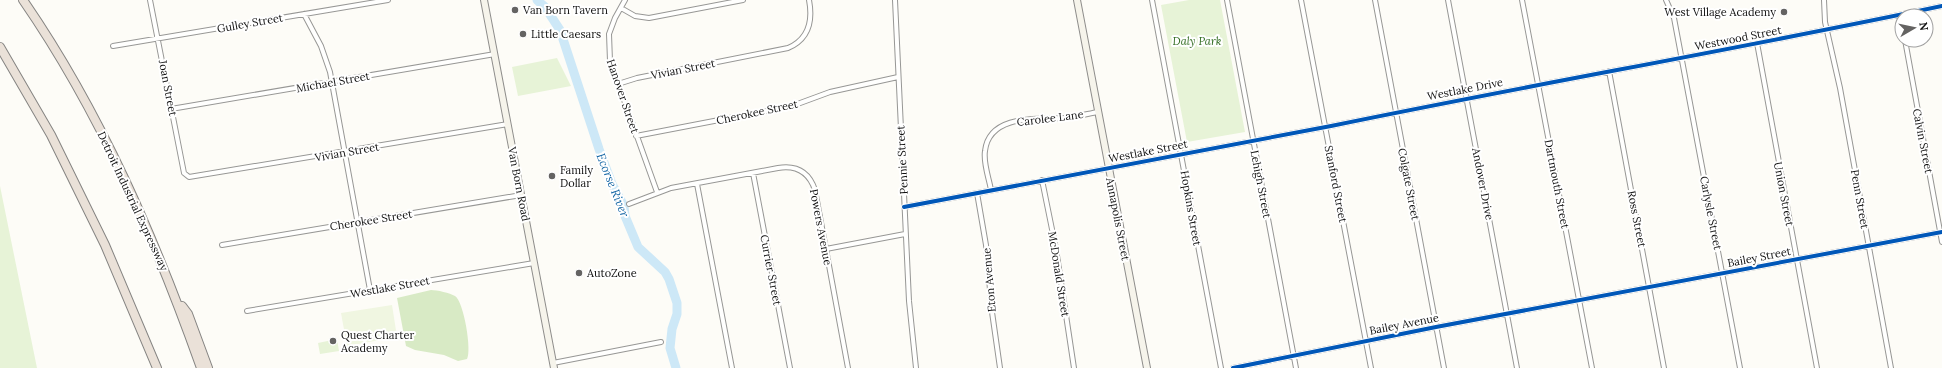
<svg xmlns="http://www.w3.org/2000/svg" width="1942" height="368" font-family="Lora,serif">
<style>
.green{fill:#e7f3d7}
.forest{fill:#d8eac5}
.pitch{fill:#f0f6e1}
.lines{fill:none;stroke-linecap:round;stroke-linejoin:round}
.river{stroke:#cde8f7;stroke-width:9}
.street-casing{stroke:#979795;stroke-width:6}
.secondary-casing{stroke:#8e8d8b;stroke-width:8}
.highway-casing{stroke:#858482;stroke-width:10}
.street{stroke:#fffffe;stroke-width:4}
.secondary{stroke:#f6f4eb;stroke-width:6}
.highway{stroke:#eae1d8;stroke-width:8}
.cycleway-casing{stroke:#fff;stroke-width:6}
.cycleway{stroke:#0057b8;stroke-width:4}
.poi-dot{fill:#646362;stroke:#fff;stroke-width:1.5}
.labels{text-anchor:middle;dominant-baseline:central;stroke-width:4;stroke-linejoin:round;paint-order:stroke}
.poi-label{font-size:11px;fill:#111;stroke:#fff;text-anchor:start}
.street-label{font-size:11px;fill:#111;stroke:#fff}
.park-label{font-size:11px;font-style:italic;fill:#2f6b1f;stroke:#fff}
.water-label{font-size:12px;font-style:italic;fill:#1768a6;stroke:#fff}
</style>
<rect width="100%" height="100%" fill="#fdfcf7"/>
<!-- green -->
<path class="green" d="M1189 0H1220L1245 132 1187 142 1161 5Z
M557 58 571 86 518 96 512 67Z
M0 186 37 368H0Z
M337 339 339 351 320 354 318 343Z"/>
<!-- forest -->
<path class="forest" d="M431 290C437 290 450 293 455 296 464 302 472 351 467 359L458 361 444 355 415 350 406 346 397 298Z"/>
<!-- pitch -->
<path class="pitch" d="M392 305 397 337 347 346 341 313Z"/>
<g class="lines">
<!-- river -->
<path class="river" d="M537 0 545 7 560 30 599 149 612 184 624 206 625 216 638 247 665 272 669 279 677 303V314L672 329 670 348 676 368"/>
<!-- street casing -->
<g class="street-casing">
<path id="street" d="M150 0 184 173 189 177 508 124
M625 0 615 18 609 34 610 61 657 192
M895 0 909 301 916 368
M1152 0 1221 368
M1227 0 1296 368
M1301 0 1371 368
M1375 0 1444 368
M1448 0 1517 368
M1522 0 1592 368
M1666 0 1674 18 1740 368
M1824 0 1825 22 1840 88 1891 368
M621 8 635 16 649 18 743 0
M304 14 321 46 330 72 370 290
M1900 15 1902 25
M1905 40 1942 242
M1757 43 1817 368
M113 46 388 0
M1609 71 1664 368
M618 84 637 78 788 48C809 39 813 21 809 0
M171 109 495 54
M636 136 792 106 830 92 898 77
M753 173 790 368
M1042 180 1056 249 1074 368
M697 184 732 368
M991 190C989 178 983 163 985 151 989 114 1038 119 1064 118 1075 117 1087 114 1098 112
M977 193 986 245 992 312 1000 368
M629 204 671 188 778 168C796 165 809 172 815 190L848 368
M904 207 1331 126C1534 84 1739 49 1942 6
M222 245 521 195
M826 249 905 234
M247 311 534 263
M553 363 661 342
M1233 368 1436 327 1942 232"/>
</g>
<!-- secondary casing -->
<g class="secondary-casing">
<path id="secondary" d="M484 0 554 368
M1077 0 1147 368"/>
</g>
<!-- highway casing -->
<g class="highway-casing">
<path id="highway" d="M23 0C101 113 155 239 201 368
M0 47 51 135 105 245 157 368
M182 306 188 314 208 368"/>
</g>
<!-- street -->
<use href="#street" class="street"/>
<!-- secondary -->
<use href="#secondary" class="secondary"/>
<!-- highway -->
<use href="#highway" class="highway"/>
<!-- cycleway casing -->
<g class="cycleway-casing">
<path id="cycleway" d="M904 207 1331 126C1534 84 1739 49 1942 6
M1233 368 1436 327 1942 232"/>
</g>
<!-- cycleway -->
<use href="#cycleway" class="cycleway"/>
</g>
<!-- markers -->
<g class="poi-dot">
<circle cx="515" cy="10" r="4"/>
<circle cx="1784" cy="12" r="4"/>
<circle cx="523" cy="34" r="4"/>
<circle cx="552" cy="176" r="4"/>
<circle cx="579" cy="273" r="4"/>
<circle cx="333" cy="341" r="4"/>
</g>
<g class="labels">
<!-- poi labels -->
<g class="poi-label">
<text x="523" y="10">Van Born Tavern</text>
<text x="1776" y="12" text-anchor="end">West Village Academy</text>
<text x="531" y="34">Little Caesars</text>
<text x="560" y="170">Family<tspan x="560" dy="13">Dollar</tspan></text>
<text x="587" y="273">AutoZone</text>
<text x="341" y="335">Quest Charter<tspan x="341" dy="13">Academy</tspan></text>
</g>
<!-- street labels -->
<g class="street-label">
<text transform="translate(250 23) rotate(-10)">Gulley Street</text>
<text transform="translate(1738 38) rotate(-11)">Westwood Street</text>
<text transform="translate(683 69) rotate(-11)">Vivian Street</text>
<text transform="translate(333 82) rotate(-10)">Michael Street</text>
<text transform="translate(168 88) rotate(79)">Joan Street</text>
<text transform="translate(1465 89) rotate(-11)">Westlake Drive</text>
<text transform="translate(623 96) rotate(71)">Hanover Street</text>
<text transform="translate(757 112) rotate(-12)">Cherokee Street</text>
<text transform="translate(1050 118) rotate(-7)">Carolee Lane</text>
<text transform="translate(1923 141) rotate(79)">Calvin Street</text>
<text transform="translate(1148 151) rotate(-11)">Westlake Street</text>
<text transform="translate(347 152) rotate(-10)">Vivian Street</text>
<text transform="translate(902 160) rotate(-93)">Pennie Street</text>
<text transform="translate(519 184) rotate(79)">Van Born Road</text>
<text transform="translate(1261 184) rotate(79)">Lehigh Street</text>
<text transform="translate(1336 184) rotate(79)">Stanford Street</text>
<text transform="translate(1409 184) rotate(79)">Colgate Street</text>
<text transform="translate(1483 184) rotate(79)">Andover Drive</text>
<text transform="translate(1557 184) rotate(79)">Dartmouth Street</text>
<text transform="translate(1784 194) rotate(79)">Union Street</text>
<text transform="translate(1860 199) rotate(80)">Penn Street</text>
<text transform="translate(133 201) rotate(65)">Detroit Industrial Expressway</text>
<text transform="translate(1191 208) rotate(80)">Hopkins Street</text>
<text transform="translate(1711 213) rotate(79)">Carlysle Street</text>
<text transform="translate(1118 219) rotate(79)">Annapolis Street</text>
<text transform="translate(1637 219) rotate(79)">Ross Street</text>
<text transform="translate(371 220) rotate(-9)">Cherokee Street</text>
<text transform="translate(821 227) rotate(79)">Powers Avenue</text>
<text transform="translate(1759 257) rotate(-11)">Bailey Street</text>
<text transform="translate(771 270) rotate(79)">Currier Street</text>
<text transform="translate(1059 274) rotate(81)">McDonald Street</text>
<text transform="translate(989 280) rotate(-95)">Eton Avenue</text>
<text transform="translate(390 287) rotate(-10)">Westlake Street</text>
<text transform="translate(1404 324) rotate(-11)">Bailey Avenue</text>
</g>
<!-- park labels -->
<g class="park-label">
<text x="1197" y="41">Daly Park</text>
</g>
<!-- water labels -->
<g class="water-label">
<text transform="translate(613 185) rotate(68)">Ecorse River</text>
</g>
</g>
<!-- north arrow -->
<g transform="translate(1914 28) rotate(81)"><circle r="19" fill="#ffffff" stroke="#a0a0a0"/>
<path d="M0-3L7 15L0 10L-7 15Z" fill="#646362"/>
<text y="-6" font-size="11" font-weight="bold" text-anchor="middle" fill="#111111">N</text>
</g>
</svg>
